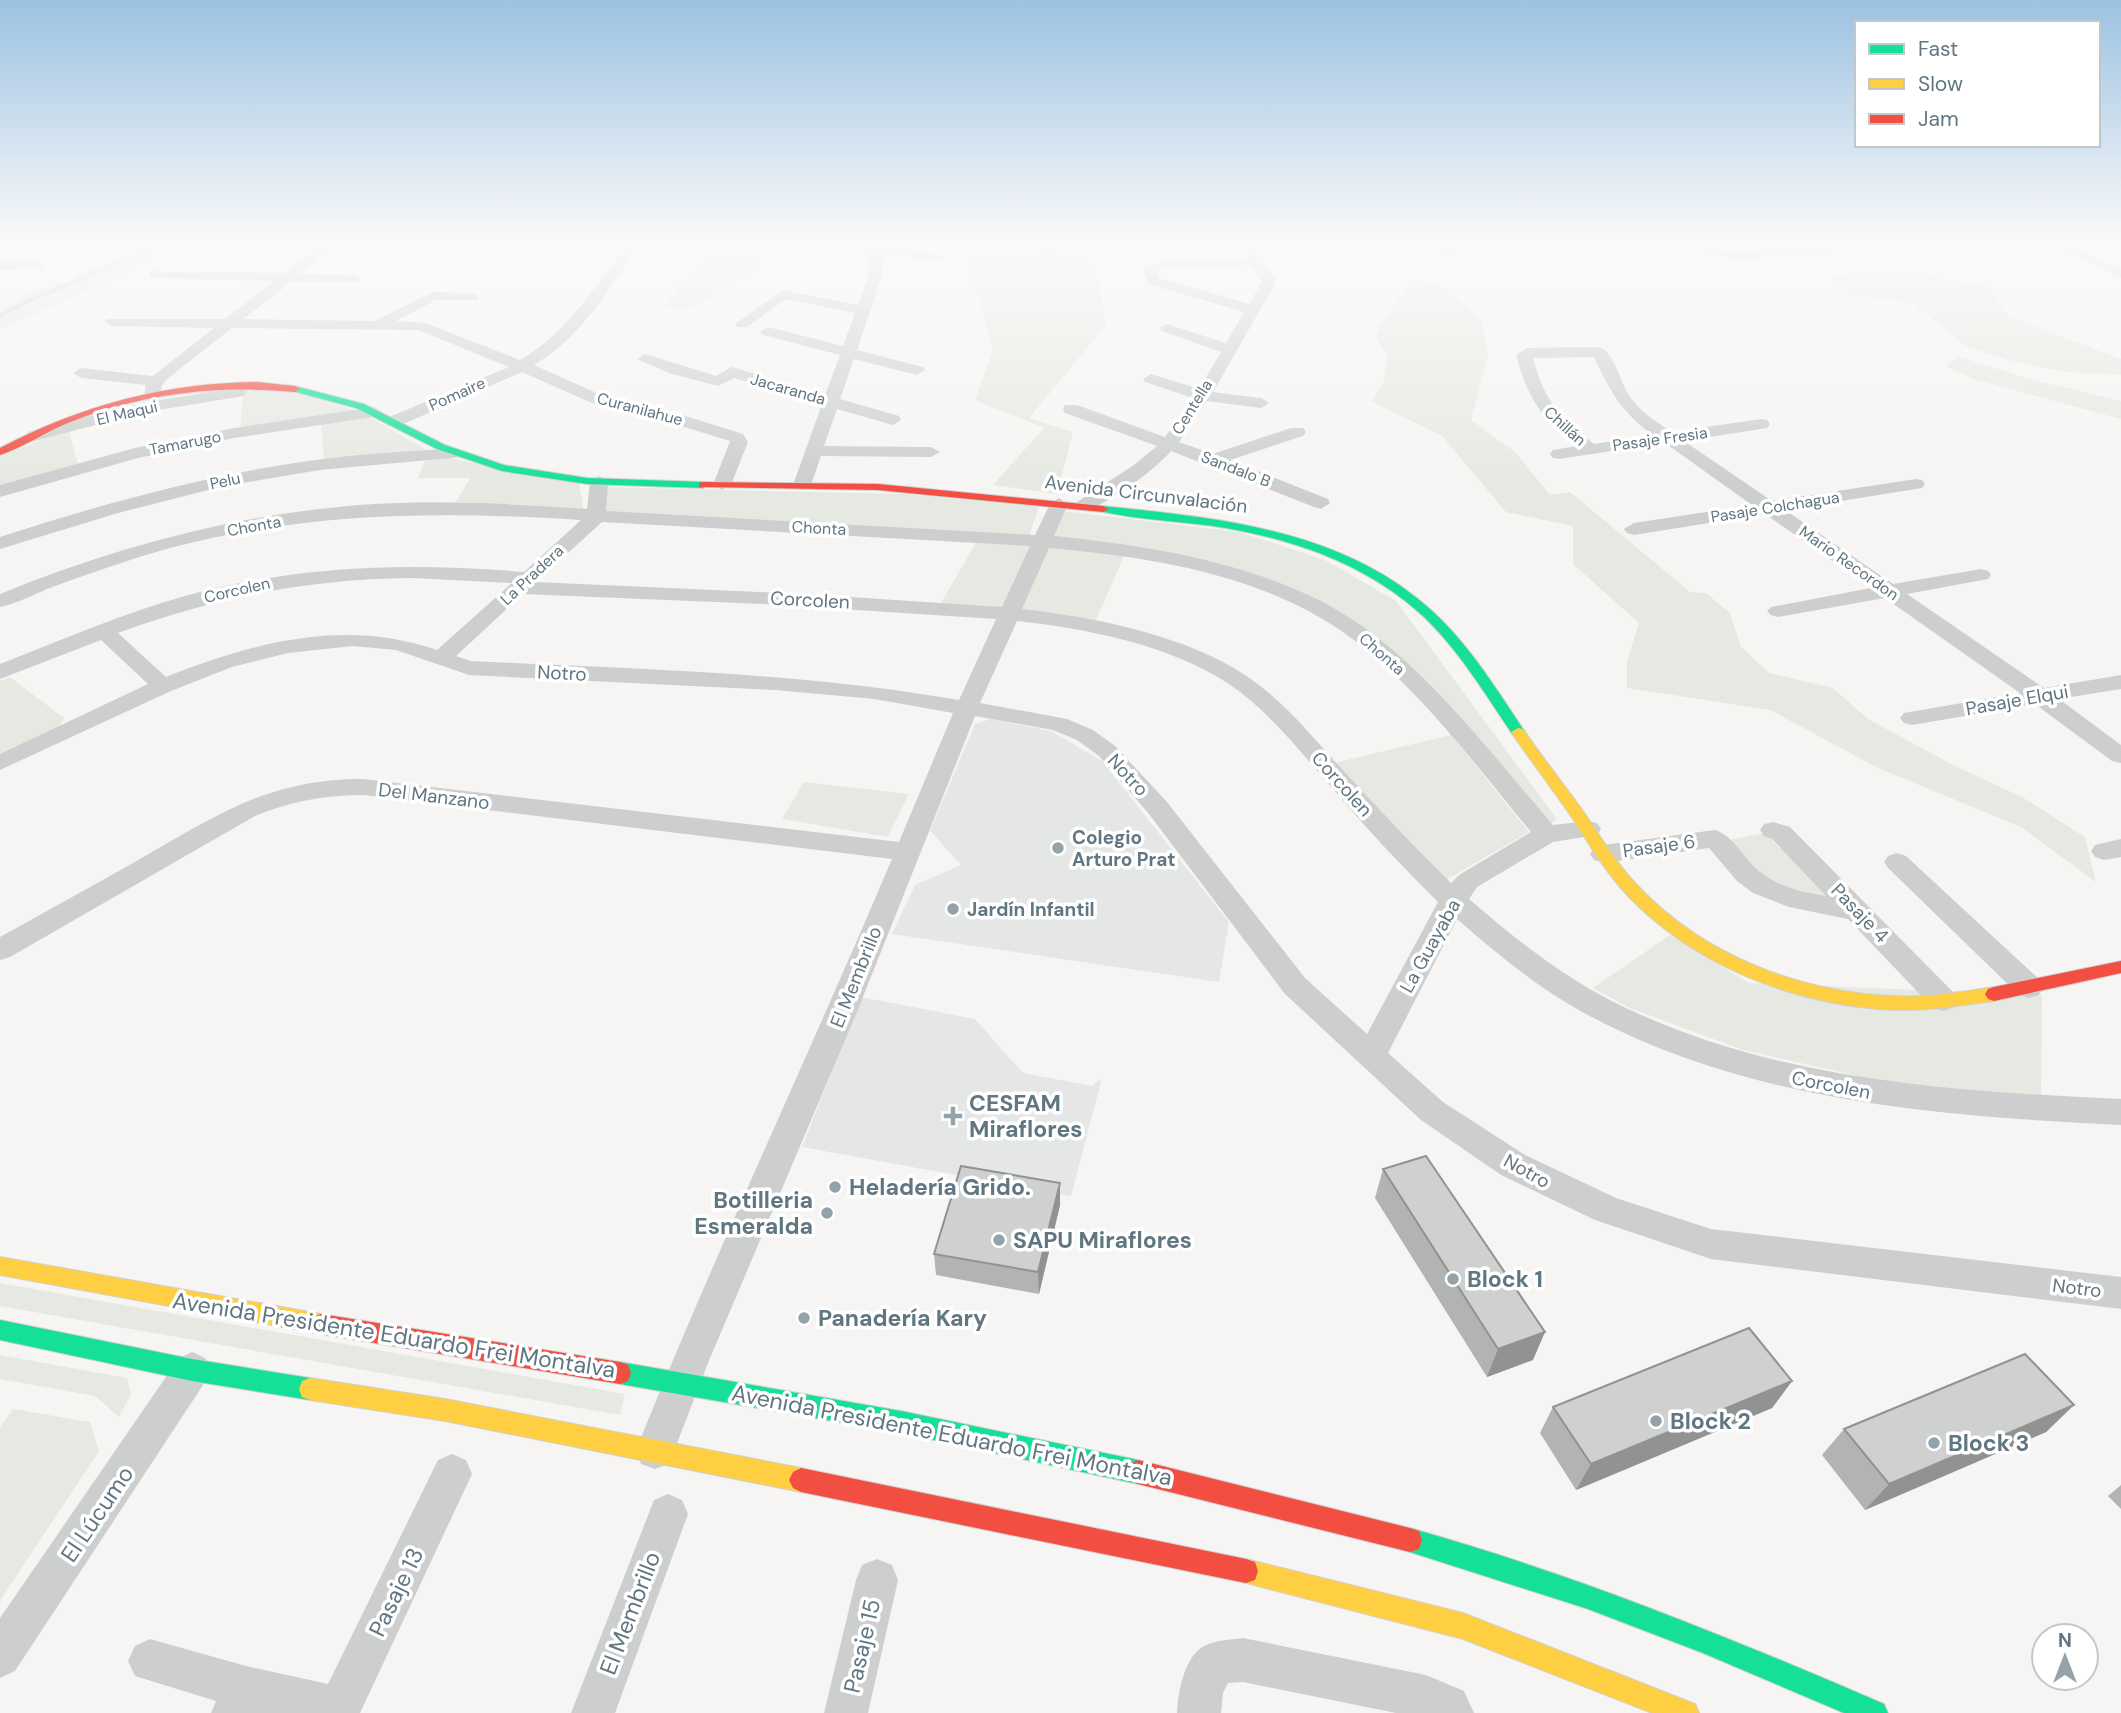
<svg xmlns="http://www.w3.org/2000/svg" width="2121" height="1713" font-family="'DM Sans',sans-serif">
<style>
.built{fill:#e5e7e6}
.green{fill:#e6e9e2}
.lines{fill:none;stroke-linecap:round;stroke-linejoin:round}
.stream{stroke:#cbd6d7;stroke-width:4.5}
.fast-casing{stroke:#cfd2d3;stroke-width:2}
.slow-casing{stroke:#cfd2d3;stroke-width:2}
.jam-casing{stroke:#cfd2d3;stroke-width:2}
.street{fill:#cdcfcf;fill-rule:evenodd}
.fast{fill:#16e098;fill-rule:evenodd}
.slow{fill:#ffcf43;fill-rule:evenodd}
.jam{fill:#f24e42;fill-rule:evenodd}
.wall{fill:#b2b4b4}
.shaded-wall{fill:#919292}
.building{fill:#cfd1d1;stroke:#919292;stroke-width:2}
.poi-dot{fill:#94a2a9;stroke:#fff;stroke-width:2.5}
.labels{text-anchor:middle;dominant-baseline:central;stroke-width:7;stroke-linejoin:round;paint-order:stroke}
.far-street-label{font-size:16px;fill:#607680;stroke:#fff}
.street-label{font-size:19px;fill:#607680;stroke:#fff}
.poi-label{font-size:19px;font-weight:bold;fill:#607680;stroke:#fff;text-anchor:start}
.near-poi-label{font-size:23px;font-weight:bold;fill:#607680;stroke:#fff;text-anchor:start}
.near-street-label{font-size:23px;fill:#607680;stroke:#fff}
</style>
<rect width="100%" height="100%" fill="#f6f5f4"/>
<!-- built -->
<path class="built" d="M991 719 1051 731 1102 761 1229 922 1219 982 892 934 915 885 961 865 930 831 975 724Z
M861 997 975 1019 1023 1073 1092 1086 1102 1078 1071 1196 802 1147Z"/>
<!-- green -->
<path class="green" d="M161 243H191L0 330V311L29 292 67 283 77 273 103 262Z
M720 243H771L763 264 694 308H663L681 283Z
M964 243H1058L1095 264 1106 325 1029 418 1073 432 1057 494 993 485 1044 428 975 400 993 350Z
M1917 273 1989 287 2008 316 2121 359V375L2064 372 2008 360 1966 346 1914 304 1849 295 1828 275Z
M1413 280 1444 288 1482 319 1488 356 1471 420 1515 452 1550 495 1570 492 1690 592 1706 593 1730 613 1741 647 1769 673 1833 688 1868 719 1953 765 2022 797 2085 837 2096 882 2021 827 1878 768 1770 710 1627 688V661L1639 623 1573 564V526L1506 512 1442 436 1371 401 1383 384 1388 357 1375 336 1383 320Z
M1957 356 2026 378 2121 401V419L1973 379 1946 366Z
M253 390 290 391 362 412 240 430 243 393Z
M365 415 433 453 324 460 321 421Z
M68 428 78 464 0 486V457Z
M439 456 579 483 584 512 528 505 456 502 470 478H418L426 458Z
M598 487 904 494 1039 507 1029 536 599 512Z
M1063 511 1239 532 1325 560 1396 601 1557 819 1546 827 1396 659 1271 584 1063 540 1050 535Z
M978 539 1035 543 1002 611 941 603Z
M1047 546 1125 554 1095 622 1018 611Z
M10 677 64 718 56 732 0 758V681Z
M1451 735 1529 832 1442 882 1330 764Z
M804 782 909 794 888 837 782 819Z
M1765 833 1779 848 1788 850 1840 901 1765 882 1728 840Z
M1670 935 1749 983 2042 995 2041 1100 1903 1086 1743 1050 1630 1008 1593 988Z
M0 1283 625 1394 620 1415 0 1306Z
M0 1355 127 1378 131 1394 119 1417 95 1396 0 1379Z
M13 1409 90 1422 99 1451 0 1601V1427Z"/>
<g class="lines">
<!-- stream -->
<path class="stream" d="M0 316 26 302 165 243"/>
<!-- fast casing -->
<g class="fast-casing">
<path id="fast" d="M295 386 364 404 445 445 504 465 587 478 703 482 708 485 703 488 587 484 502 471 437 449 356 408 292 391V387Z
M1103 506C1218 518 1342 529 1431 610 1469 644 1497 690 1525 732L1523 735H1513C1485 694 1459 650 1423 616 1370 567 1302 542 1231 529 1188 521 1142 521 1099 511V507Z
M0 1320 192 1359 310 1378 318 1381 321 1389 318 1397 310 1400 192 1381 0 1340Z
M620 1362 901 1411 1138 1460 1146 1464 1150 1472 1146 1480 1138 1484 901 1433 620 1384 612 1381 609 1373 612 1365Z
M1410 1528C1573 1574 1729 1637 1884 1704L1888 1713H1844L1703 1653 1588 1609 1410 1552 1401 1549 1398 1540 1401 1531Z"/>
</g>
<!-- slow casing -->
<g class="slow-casing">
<path id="slow" d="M1518 728 1523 729C1542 757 1563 783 1583 811 1601 837 1617 865 1640 888 1705 956 1800 992 1893 996 1927 998 1961 992 1994 987L2000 989 2003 994 2000 999 1994 1001C1961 1005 1927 1011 1893 1010 1796 1005 1697 967 1629 897 1607 874 1590 846 1573 819 1553 790 1531 761 1511 732Z
M0 1257 321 1314 329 1317 332 1324 329 1331 321 1334 0 1275Z
M310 1378 445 1399 801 1468 809 1472 813 1480 809 1488 801 1492 445 1421 310 1400 302 1397 299 1389 302 1381Z
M1246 1559 1463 1613 1695 1704 1699 1713H1652L1463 1639 1246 1583 1237 1580 1234 1571 1237 1562Z"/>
</g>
<!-- jam casing -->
<g class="jam-casing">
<path id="jam" d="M257 382 295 386 300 389 295 392C218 385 145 393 73 421 48 430 25 447 0 455V448C82 405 165 383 257 382Z
M703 482 878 484 1103 506 1109 509 1103 512 878 490 699 487V483Z
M2121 961V973L1994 1001 1988 999 1985 994 1988 989 1994 987Z
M321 1314 620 1362 628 1365 631 1373 628 1381 620 1384 321 1334 313 1331 310 1324 313 1317Z
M1138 1460 1410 1528 1419 1531 1422 1540 1419 1549 1410 1552 1138 1484 1130 1480 1126 1472 1130 1464Z
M801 1468 1246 1559 1255 1562 1258 1571 1255 1580 1246 1583 801 1492 793 1488 789 1480 793 1472Z"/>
</g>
<!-- street -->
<path class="street" d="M323 243H338L301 274 353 275 360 279 358 282H291L243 319 375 321 433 292 472 293 479 297 477 300H436L396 321 425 323 520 360C567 333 596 285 628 243H641C611 286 581 338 534 365L603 396 676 413 743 434 748 442 731 485 722 490 713 485 730 441 665 421 592 403 522 372 399 426H387L385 422 387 418 509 367 418 330 232 328 167 379 162 385 160 396 152 401 144 396 146 385 81 378 73 373 81 368 153 376 214 328 112 326 105 322 107 319H225L274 281 154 278 149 277V271L285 273Z
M812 243H884L883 246 938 254 945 258 938 262 883 254 882 276 857 350 923 367 925 370 917 375 854 359 840 399 899 416 901 420 893 425 837 409 824 446 931 447 940 452 931 457 821 456 811 485 802 490 793 485 822 404 734 378 718 386 669 373 637 359 645 354 716 376 732 367 825 395 840 355 763 335 760 332 768 327 843 346 855 313 786 299 747 327H737L735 324 783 290 858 305 868 276 870 252C851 249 829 251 812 248Z
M1043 243H1056L1050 255H1040L1038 252Z
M1240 243H1253L1276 282 1213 392 1261 398 1269 403 1261 408 1207 401 1179 442 1213 454 1291 428H1303L1306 432 1303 436 1230 460 1328 499 1330 503 1321 509 1314 507 1171 451C1158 467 1097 515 1077 510L1075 506 1077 502 1134 465 1157 446 1065 413 1063 409 1065 405H1077L1165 437 1193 398 1145 382 1143 379 1151 374 1199 389 1221 352 1162 331 1160 328 1167 324 1226 343 1244 312 1148 284 1142 268 1166 259 1248 257ZM1252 265 1262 282 1249 304 1159 278 1157 270 1167 267Z
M1460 243H1477L1452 256 1433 250 1435 247 1450 248Z
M1672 243H1695L1731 252 1851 243H1914L1908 247 1731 260Z
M2047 243H2064L2121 269V278Z
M37 261 44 265 42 268 0 270V262Z
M1599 347C1614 351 1620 382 1629 395 1639 411 1655 421 1672 432L1761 419 1767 420 1770 424 1767 428 1761 429 1684 441 1772 501 1916 479 1922 480 1925 484 1922 488 1916 489 1785 510 1893 584 1981 569 1988 571 1991 575 1988 579 1907 594 2044 688 2121 675V689L2059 699 2121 745V763L2112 761 2035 704 1912 725 1904 723 1900 718 1904 713 2020 693 1885 598 1778 617 1771 615 1767 611 1771 607 1871 588 1765 514 1634 535 1627 533 1624 529 1634 523 1752 505 1665 443 1559 459 1553 458 1550 454 1553 450 1576 446C1541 418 1528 398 1516 355L1527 348ZM1594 357C1610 391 1621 412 1653 435L1594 444C1557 415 1546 403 1533 358Z
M242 381 250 386 244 396 146 412 34 441 25 436 28 432 145 402 232 389 236 383Z
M374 407 382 412 380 416 234 438 138 458 0 497V485L135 448 234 428Z
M456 448 465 453 462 457 320 470 224 486 118 513 0 549V537C99 505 199 477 301 462 352 454 404 452 456 448Z
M599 476 608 481 606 511 1035 535 1050 504 1059 498 1068 504 1054 536C1155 546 1278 566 1362 626 1433 676 1496 759 1553 825L1588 821 1597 823 1601 829 1597 835 1553 842 1477 887 1469 899C1512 936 1555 971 1606 998 1764 1080 1947 1091 2121 1099V1125C1939 1116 1748 1102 1584 1013 1537 987 1497 954 1457 919L1388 1053 1443 1102 1525 1155 1616 1198 1711 1229 2121 1277V1309L1711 1259 1595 1220 1501 1175 1421 1120 1285 994 1149 814 1099 756 1077 740 1053 730 975 716 857 1012 708 1363 669 1464 655 1469 641 1464 636 1450C716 1251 808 1057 892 859L364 795C325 795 291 801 255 816L10 957 0 960V937C47 911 94 885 140 859 219 814 269 779 364 779L899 842 953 713 874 699 775 690 469 675 396 650 353 646 288 653 232 667 171 691 0 770V754L148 684 101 640 0 679V664C61 640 122 614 185 596 297 565 410 562 524 572L581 520C442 511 306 512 170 548 131 559 93 572 55 586 36 593 19 603 0 607V594C120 545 245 512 375 504 446 500 517 504 587 509L590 481ZM602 522 1030 546 1002 607 804 594 536 582ZM1049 548C1150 557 1262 574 1347 635 1416 684 1477 767 1531 832L1459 875 1451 883C1413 846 1377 807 1341 768 1311 735 1283 700 1245 675 1185 635 1093 617 1022 609ZM412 578 512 583 437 650C344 618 255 642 166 677L118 633C215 597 309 579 412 578ZM523 594 763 604 996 619 959 700C797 672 635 669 471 661L456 656ZM1017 621C1087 629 1168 644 1229 684 1273 714 1305 758 1340 797 1371 834 1404 868 1438 902L1367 1034 1305 978 1167 802 1115 746 1093 730 1067 719 980 703Z
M1773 822 1790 827 1953 992 1958 1000 1953 1008 1943 1011 1933 1008 1848 919 1789 907 1753 893 1737 881 1709 848 1603 863 1594 860 1590 854 1594 848 1603 845 1715 830C1734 836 1744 859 1759 871 1778 887 1803 892 1826 896L1772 839 1764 836 1760 830 1764 824Z
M2121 839V857L2104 860 2095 857 2091 851 2095 845Z
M1897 853 1906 856 2039 979 2044 987 2039 995 2029 998 2019 995 1888 868 1884 862 1888 856Z
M192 1352 205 1358 211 1370 205 1382 15 1671 0 1678V1618L179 1358Z
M452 1454 466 1460 472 1474 360 1713H211L216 1701 135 1676 128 1661 135 1646 150 1639 246 1666 328 1684 438 1460Z
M668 1494 682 1500 688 1514 615 1713H571L654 1500Z
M877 1559 892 1565 898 1580 868 1713H824L856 1580 862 1565Z
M1243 1638 1426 1675 1464 1691 1474 1713H1396L1243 1682 1228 1683 1223 1693 1221 1713H1177C1178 1693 1184 1657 1204 1646 1216 1640 1230 1640 1243 1638Z"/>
<!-- fast -->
<use href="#fast" class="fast"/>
<!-- slow -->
<use href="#slow" class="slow"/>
<!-- jam -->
<use href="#jam" class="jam"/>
</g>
<!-- wall -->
<path class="wall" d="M1383 1169 1533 1360 1487 1377 1375 1198Z
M1060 1205 1039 1294 936 1275 934 1254Z
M1792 1381 1772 1408 1576 1490 1540 1433 1553 1407Z
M2074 1405 2046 1432 1865 1510 1822 1455 1844 1429Z
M2121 1485V1509L2108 1496Z"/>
<!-- shaded-wall -->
<path class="shaded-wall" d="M1060 1183V1205L1039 1294 1038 1272Z
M1545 1332 1533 1360 1487 1377 1498 1349Z
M1792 1381 1772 1408 1576 1490 1591 1464Z
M2074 1405 2046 1432 1865 1510 1889 1484Z"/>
<!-- building -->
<path class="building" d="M1426 1156 1545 1332 1498 1349 1383 1169Z
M961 1166 1060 1183 1038 1272 934 1254Z
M1749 1328 1792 1381 1591 1464 1553 1407Z
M2025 1354 2074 1405 1889 1484 1844 1429Z"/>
<!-- sky -->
<linearGradient id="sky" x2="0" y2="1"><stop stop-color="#9cc2e1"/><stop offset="0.5" stop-color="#fbfafa"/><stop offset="1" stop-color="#fbfafa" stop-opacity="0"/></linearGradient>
<rect width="2121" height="483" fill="url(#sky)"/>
<!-- markers -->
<g class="poi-dot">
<circle cx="1058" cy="848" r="7"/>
<circle cx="953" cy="909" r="7"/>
<path d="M949.5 1105.5h7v7h7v7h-7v7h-7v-7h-7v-7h7z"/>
<circle cx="835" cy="1187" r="7"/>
<circle cx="827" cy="1213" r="7"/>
<circle cx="999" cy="1240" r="7"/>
<circle cx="1453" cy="1279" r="7"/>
<circle cx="804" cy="1318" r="7"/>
<circle cx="1656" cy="1421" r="7"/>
<circle cx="1934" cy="1443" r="7"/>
</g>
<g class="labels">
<!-- far-street labels -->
<g class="far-street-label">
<text transform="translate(788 389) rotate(16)">Jacaranda</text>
<text transform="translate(457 394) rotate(-24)">Pomaire</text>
<text transform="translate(1192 407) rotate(-58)">Centella</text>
<text transform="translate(640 409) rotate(15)">Curanilahue</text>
<text transform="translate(127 413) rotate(-13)">El Maqui</text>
<text transform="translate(1565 426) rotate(42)">Chillán</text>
<text transform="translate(1660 439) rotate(-8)">Pasaje Fresia</text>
<text transform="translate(185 443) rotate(-11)">Tamarugo</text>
<text transform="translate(1236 469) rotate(21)">Sandalo B</text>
<text transform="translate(225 481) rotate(-12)">Pelu</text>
<text transform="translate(1775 507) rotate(-9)">Pasaje Colchagua</text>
<text transform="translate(254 526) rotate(-10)">Chonta</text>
<text transform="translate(819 528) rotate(3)">Chonta</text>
<text transform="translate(1849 563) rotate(35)">Mario Recordon</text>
<text transform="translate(532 575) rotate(-43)">La Pradera</text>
<text transform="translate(237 590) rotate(-13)">Corcolen</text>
<text transform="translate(1382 654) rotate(41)">Chonta</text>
</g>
<!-- street labels -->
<g class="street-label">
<text transform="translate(1146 494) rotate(7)">Avenida Circunvalación</text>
<text transform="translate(810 600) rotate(3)">Corcolen</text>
<text transform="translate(562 673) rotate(3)">Notro</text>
<text transform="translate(2017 700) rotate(-10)">Pasaje Elqui</text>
<text transform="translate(1128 775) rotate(47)">Notro</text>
<text transform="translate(1342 784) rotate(48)">Corcolen</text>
<text transform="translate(434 796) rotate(7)">Del Manzano</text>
<text transform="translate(1659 846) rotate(-8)">Pasaje 6</text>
<text transform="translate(1860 913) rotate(46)">Pasaje 4</text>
<text transform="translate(1430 946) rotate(-61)">La Guayaba</text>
<text transform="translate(856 977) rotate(-68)">El Membrillo</text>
<text transform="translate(1831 1085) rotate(11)">Corcolen</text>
<text transform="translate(1527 1171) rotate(29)">Notro</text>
<text transform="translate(2077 1288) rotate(7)">Notro</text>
</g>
<!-- poi labels -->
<g class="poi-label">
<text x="1072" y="837">Colegio<tspan x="1072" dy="22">Arturo Prat</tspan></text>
<text x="967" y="909">Jardín Infantil</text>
</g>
<!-- near-poi labels -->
<g class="near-poi-label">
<text x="969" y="1103">CESFAM<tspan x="969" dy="26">Miraflores</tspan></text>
<text x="849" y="1187">Heladería Grido.</text>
<text x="813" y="1200" text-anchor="end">Botilleria<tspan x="813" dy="26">Esmeralda</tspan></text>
<text x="1013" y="1240">SAPU Miraflores</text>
<text x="1467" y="1279">Block 1</text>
<text x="818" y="1318">Panadería Kary</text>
<text x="1670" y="1421">Block 2</text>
<text x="1948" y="1443">Block 3</text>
</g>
<!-- near-street labels -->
<g class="near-street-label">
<text transform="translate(394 1335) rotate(9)">Avenida Presidente Eduardo Frei Montalva</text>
<text transform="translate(952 1435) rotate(11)">Avenida Presidente Eduardo Frei Montalva</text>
<text transform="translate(97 1514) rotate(-56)">El Lúcumo</text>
<text transform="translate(396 1592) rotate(-64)">Pasaje 13</text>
<text transform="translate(630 1613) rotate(-69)">El Membrillo</text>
<text transform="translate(862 1646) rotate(-77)">Pasaje 15</text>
</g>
</g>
<!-- legend -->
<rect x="1855" y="21" width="245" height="126" fill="#ffffff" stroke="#bfc8cc" stroke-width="2"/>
<rect x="1869" y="44" width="35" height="10" fill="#16e098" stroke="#bfc8cc" stroke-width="2"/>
<text x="1918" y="56" font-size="21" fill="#607680">Fast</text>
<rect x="1869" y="79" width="35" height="10" fill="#ffcf43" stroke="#bfc8cc" stroke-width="2"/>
<text x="1918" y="91" font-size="21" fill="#607680">Slow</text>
<rect x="1869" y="114" width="35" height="10" fill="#f24e42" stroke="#bfc8cc" stroke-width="2"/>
<text x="1918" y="126" font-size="21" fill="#607680">Jam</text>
<!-- north arrow -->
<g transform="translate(2065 1657)"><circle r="33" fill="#ffffff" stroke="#bfc8cc" stroke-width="2"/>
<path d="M0-5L12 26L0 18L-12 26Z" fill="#94a2a9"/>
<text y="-10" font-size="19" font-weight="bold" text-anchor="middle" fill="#607680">N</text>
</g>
</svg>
